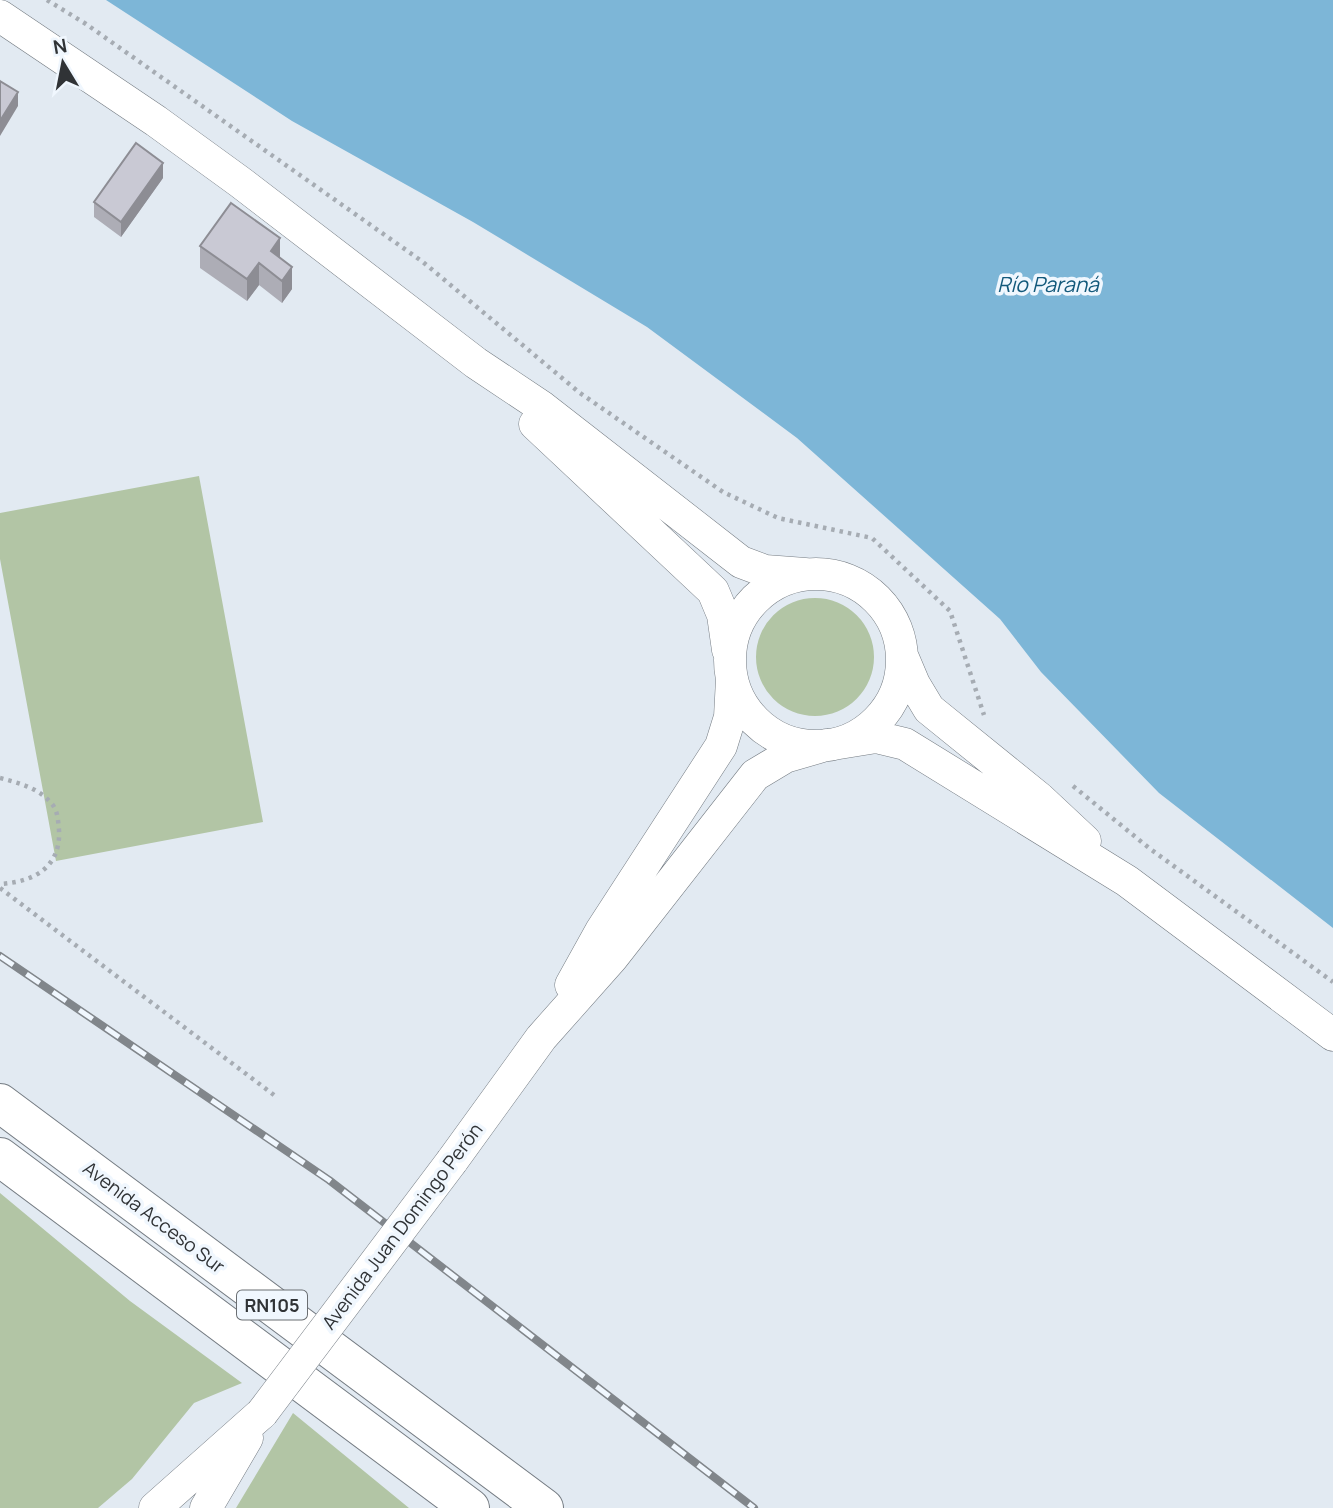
<svg xmlns="http://www.w3.org/2000/svg" width="1333" height="1508" font-family="Manrope,sans-serif">
<style>
.green{fill:#b2c5a5}
.water{fill:#7db6d7}
.lines{fill:none;stroke-linecap:round;stroke-linejoin:round}
.secondary-casing{stroke:#757c83;stroke-width:33}
.highway-casing{stroke:#757c83;stroke-width:40}
.path{stroke:#a6acb3;stroke-width:4.5;stroke-dasharray:3.5 5;stroke-linecap:butt}
.secondary{stroke:#fff;stroke-width:32}
.highway{stroke:#fff;stroke-width:38}
.rail-casing{stroke:#81868b;stroke-width:8}
.rail{stroke:#f0f7fe;stroke-width:5;stroke-dasharray:16;stroke-linecap:butt}
.secondary-bridge-casing{stroke:#757c83;stroke-width:33;stroke-linecap:butt}
.secondary-bridge{stroke:#fff;stroke-width:32}
.wall{fill:#adadb6}
.shaded-wall{fill:#8d8d94}
.building{fill:#c9c9d4;stroke:#8d8d94;stroke-width:2}
.labels{text-anchor:middle;dominant-baseline:central;stroke-width:7;stroke-linejoin:round;paint-order:stroke}
.shield{fill:#f0f7fe;stroke:#6a6e72;stroke-width:2}
.shield-label{font-size:18px;font-weight:bold;fill:#303336}
.street-label{font-size:19px;fill:#303336;stroke:#f0f7fe}
.water-label{font-size:21px;font-style:italic;fill:#13597b;stroke:#f0f7fe}
</style>
<rect width="100%" height="100%" fill="#e2eaf2"/>
<!-- green -->
<path class="green" d="M199 476 263 822 56 861 0 559V513Z
M756 657a59 59 0 1 1 118 0a59 59 0 1 1-118 0Z
M0 1193 130 1301 242 1383 194 1403 132 1479 98 1508H0Z
M293 1413 409 1508H236Z"/>
<!-- water -->
<path class="water" d="M106 0H1333V928L1159 793 1041 672 1000 619 797 438 647 327 473 222 292 121Z"/>
<g class="lines">
<!-- secondary casing -->
<g class="secondary-casing">
<path id="secondary" d="M0 16 156 121 240 182 476 363 542 407 741 562 765 571 805 574
M535 424 713 591 723 615 728 650
M730 660a86 86 0 1 1 172 0a86 86 0 1 1-172 0Z
M903 658 914 684 929 709 1039 798 1085 841
M839 743 876 737 905 744 1127 881 1333 1035
M571 985 601 931 721 746 730 717 732 679
M452 1161 541 1038 612 958 755 775 785 757 826 745
M155 1508 262 1413
M206 1508 247 1438"/>
</g>
<!-- highway casing -->
<g class="highway-casing">
<path id="highway" d="M0 1103 544 1508
M0 1157 470 1508"/>
</g>
<!-- path -->
<path class="path" d="M47 0 86 24 423 262 580 393 723 492 778 518 872 538 950 611 984 715
M0 778C19 783 39 788 52 804 58 811 58 821 59 830 61 868 33 882 0 884
M1073 786 1149 848 1333 982
M0 888 274 1095"/>
<!-- secondary -->
<use href="#secondary" class="secondary"/>
<!-- highway -->
<use href="#highway" class="highway"/>
<!-- rail casing -->
<g class="rail-casing">
<path id="rail" d="M0 956 329 1180 754 1508"/>
</g>
<!-- rail -->
<use href="#rail" class="rail"/>
<!-- secondary-bridge casing -->
<g class="secondary-bridge-casing">
<path id="secondary-bridge" d="M262 1413 452 1161"/>
</g>
<!-- secondary-bridge -->
<use href="#secondary-bridge" class="secondary-bridge"/>
</g>
<!-- wall -->
<path class="wall" d="M163 178 121 237 94 217V202Z
M200 246 280 258 292 289 282 303 259 285 247 301 200 268Z"/>
<!-- shaded-wall -->
<path class="shaded-wall" d="M18 92V106L0 136V121Z
M163 163V178L121 237V222Z
M280 238V260L271 273V251Z
M259 263V285L247 301V279Z
M292 267V289L282 303V281Z"/>
<!-- building -->
<path class="building" d="M0 81 18 92 0 121Z
M136 143 163 163 121 222 94 202Z
M231 203 280 238 271 251 292 267 282 281 259 263 247 279 200 246Z"/>
<g class="labels">
<!-- shield labels -->
<rect class="shield" x="237" y="1290.5" width="70" height="29" rx="5"/>
<g class="shield-label">
<text x="272" y="1305">RN105</text>
</g>
<!-- street labels -->
<g class="street-label">
<text transform="translate(154 1217) rotate(37)">Avenida Acceso Sur</text>
<text transform="translate(402 1226) rotate(-53)">Avenida Juan Domingo Perón</text>
</g>
<!-- water labels -->
<g class="water-label">
<text x="1048" y="284">Río Paraná</text>
</g>
</g>
<!-- north arrow -->
<g transform="translate(63 63) rotate(350)" stroke="#f0f7fe" stroke-width="5" paint-order="stroke">
<path d="M0-5L12 26L0 18L-12 26Z" fill="#303336"/>
<text y="-10" font-size="19" font-weight="bold" text-anchor="middle" fill="#303336">N</text>
</g>
</svg>
